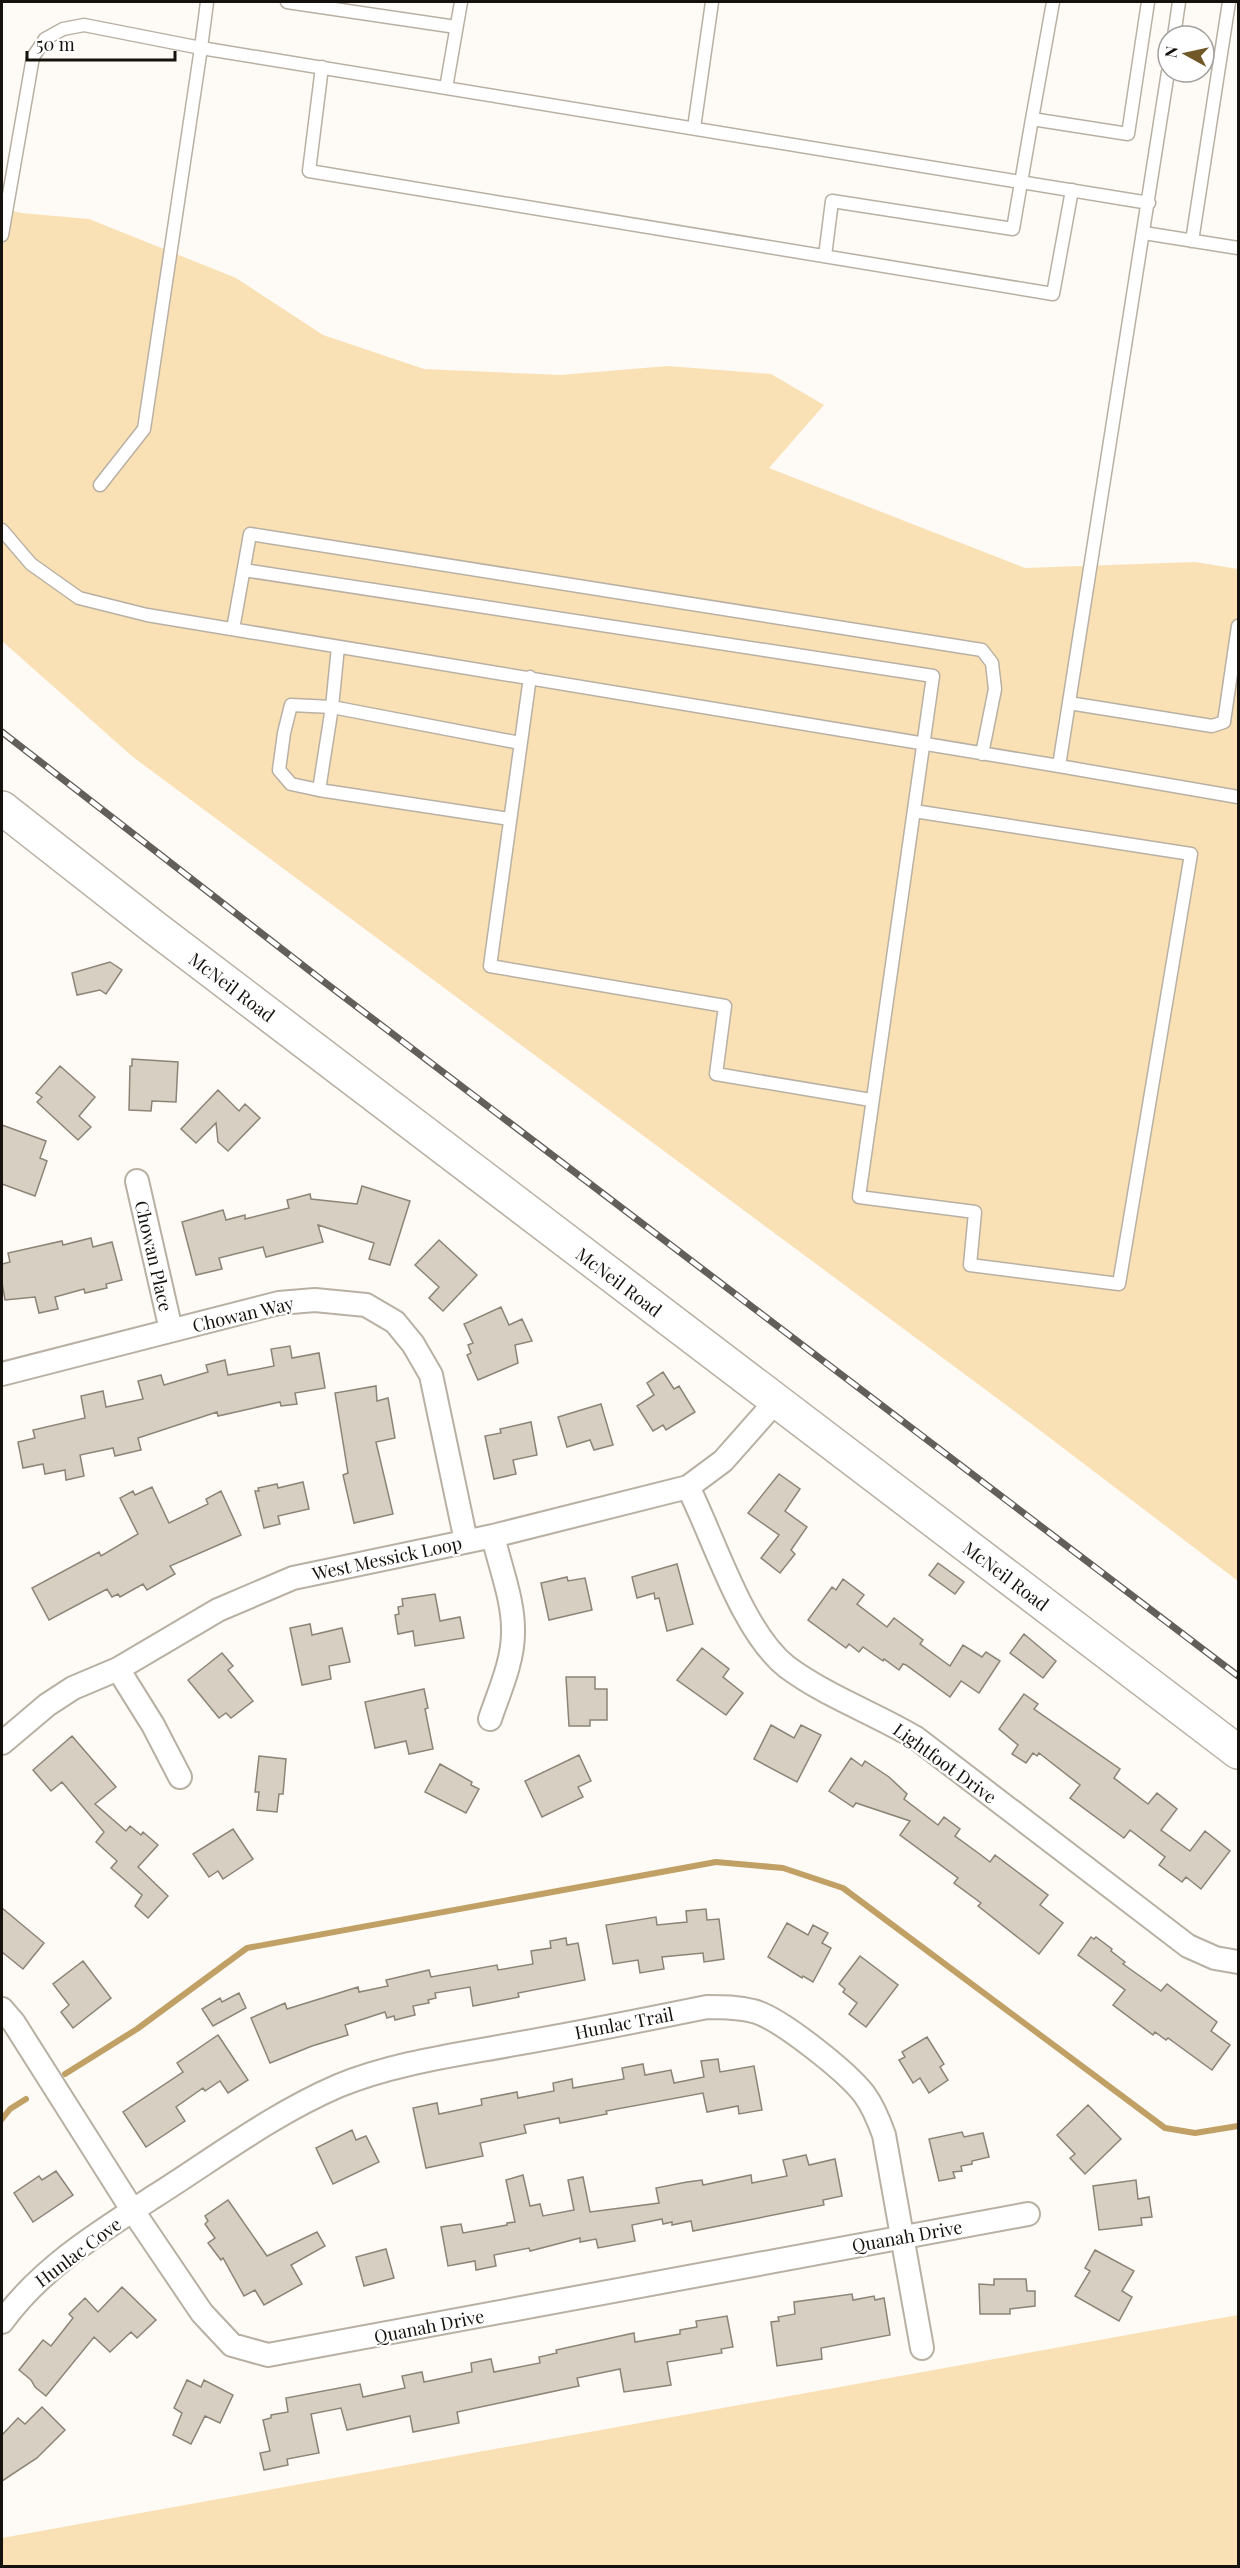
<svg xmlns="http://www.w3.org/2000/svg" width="1240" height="2568" font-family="'Playfair Display',serif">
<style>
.green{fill:#fae1b5}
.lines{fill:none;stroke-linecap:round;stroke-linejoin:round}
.stream{stroke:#c0a064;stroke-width:6}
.building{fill:#d7cfc1;stroke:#8c8477;stroke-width:1.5}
.lane-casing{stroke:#b8b0a3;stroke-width:15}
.street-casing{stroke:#b8b0a3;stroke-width:26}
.secondary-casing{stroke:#b8b0a3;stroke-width:36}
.lane{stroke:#fff;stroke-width:12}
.street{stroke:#fff;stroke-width:22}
.secondary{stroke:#fff;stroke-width:33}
.rail-casing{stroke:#625e59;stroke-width:7}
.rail{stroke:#fff;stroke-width:4.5;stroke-dasharray:14;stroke-linecap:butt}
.labels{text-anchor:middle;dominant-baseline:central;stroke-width:5;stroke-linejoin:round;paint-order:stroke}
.street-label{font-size:18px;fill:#15120d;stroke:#fff}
</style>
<rect width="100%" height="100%" fill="#fefaf5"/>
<!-- green -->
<path class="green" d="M2 208 21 213 89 219 236 278 323 335 424 369 560 375 668 366 771 374 824 405 769 468 1025 568 1195 562 1238 569V1581L1025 1419 133 757 2 641Z
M1238 2315V2566H2V2538Z"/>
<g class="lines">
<!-- stream -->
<path class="stream" d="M65 2074 137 2029 247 1948 716 1862 783 1868 843 1888 1165 2128 1195 2133 1238 2126
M2 2119 10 2109 26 2099"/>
</g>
<!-- building -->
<path class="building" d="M110 962 122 970 106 994 100 990 77 995 72 973Z
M132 1059 178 1062 176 1102 152 1101 151 1111 129 1110 130 1066H132Z
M60 1066 95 1097 79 1116 91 1127 78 1140 37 1102 42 1097 36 1093Z
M218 1090 239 1111 245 1104 260 1118 228 1151 218 1142 216 1123 196 1143 181 1129Z
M2 1125 46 1141 40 1158 47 1161 35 1196 2 1184Z
M362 1186 410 1201 390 1265 369 1259 374 1243 318 1225 323 1242 266 1257 263 1247 219 1258 222 1269 196 1275 182 1222 223 1210 226 1220 245 1215V1219L289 1208 287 1200 310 1194 311 1199 357 1204Z
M91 1238 93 1247 112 1242 122 1280 106 1284 107 1288 85 1293 84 1289 55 1297 58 1309 39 1313 35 1297 5 1300 2 1283V1264L10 1262 8 1253 62 1241 63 1245Z
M439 1240 477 1275 443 1311 429 1298 439 1287 415 1265Z
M501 1307 509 1325 522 1319 532 1341 515 1345 518 1363 478 1380 467 1355 471 1353 468 1345 473 1343 464 1324Z
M290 1346 292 1358 319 1353 325 1388 295 1393 297 1404 281 1406 280 1402 218 1416 217 1412 138 1438 141 1450 115 1456 113 1448 80 1455 84 1476 66 1480 65 1470 45 1474 43 1464 23 1468 18 1442 35 1438 33 1430 85 1418 81 1396 103 1391 106 1407 143 1399 138 1381 161 1375 164 1385 208 1372 206 1365 225 1360 228 1375 274 1366 271 1349Z
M663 1372 674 1389 679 1386 695 1412 666 1430 663 1425 653 1431 637 1406 654 1395 647 1383Z
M376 1386 377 1401 388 1398 395 1438 376 1442 393 1514 354 1523 343 1475 348 1473 335 1393Z
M601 1404 613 1445 594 1450 590 1440 567 1447 558 1417Z
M531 1422 537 1455 513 1460 516 1474 494 1479 485 1436 501 1433 500 1429Z
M779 1474 800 1489 785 1511 807 1527 791 1550 795 1554 780 1573 761 1558 779 1535 748 1513Z
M303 1482 309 1509 278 1516 280 1524 264 1528 255 1491H259L258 1488 277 1484 278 1488Z
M152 1487 169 1523 208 1504 206 1499 221 1491 241 1535 170 1566 175 1574 147 1590 143 1584 120 1597 118 1594 112 1597 107 1589 49 1620 32 1588 99 1552 101 1556 138 1534 120 1498 133 1491 135 1495Z
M938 1563 964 1582 955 1594 929 1575Z
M677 1564 693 1624 667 1631 659 1598 655 1599 654 1593 637 1598 632 1577Z
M567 1577 568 1581 585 1578 592 1610 549 1620 541 1583Z
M843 1579 864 1595 857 1604 887 1627 894 1618 923 1640 920 1644 950 1666 963 1645 982 1657 986 1652 1000 1661 979 1693 961 1681 950 1697 906 1665 903 1664 899 1670 884 1659 883 1661 863 1647 859 1652 849 1644 846 1648 808 1620 832 1587 836 1590Z
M435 1594 440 1621 460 1617 464 1638 415 1646 413 1631 398 1634 395 1615 399 1614 398 1607 403 1606 402 1599Z
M310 1624 312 1635 342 1628 350 1662 329 1666 331 1679 302 1685 290 1628Z
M1024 1634 1056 1661 1043 1678 1010 1653Z
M702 1648 729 1669 723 1677 743 1693 726 1715 677 1680Z
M222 1653 233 1666 228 1670 253 1701 231 1718 226 1713 219 1718 188 1680Z
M566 1677H595V1689H607V1720H590V1726H569Z
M424 1689 428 1708 425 1709 433 1749 409 1754 406 1741 375 1748 365 1702Z
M1024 1694 1038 1704 1034 1709 1120 1769 1114 1778 1148 1804 1157 1793 1177 1809 1161 1830 1190 1851 1205 1831 1230 1851 1201 1889 1186 1877 1182 1882 1159 1865 1165 1857 1130 1830 1124 1838 1070 1798 1080 1785 1039 1753 1037 1756 1033 1753 1026 1763 1012 1754 1018 1745 999 1729Z
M771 1725 794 1738 801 1725 821 1735 797 1782 754 1759Z
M72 1736 116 1787 95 1804 126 1831 130 1826 141 1835 143 1832 158 1845 138 1867 168 1896 148 1918 135 1906 142 1895 111 1868 117 1861 96 1842 104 1832 62 1782 51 1791 33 1770Z
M579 1755 591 1781 578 1787 583 1797 542 1817 525 1781Z
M259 1756 286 1759 283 1794H279L277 1812 257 1810 259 1792H255Z
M851 1758 862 1766 865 1761 889 1777 907 1794 904 1799 938 1825 944 1817 960 1829 955 1836 981 1855 990 1862 995 1855 1048 1895 1040 1905 1063 1923 1039 1954 978 1906 981 1903 954 1883 958 1878 900 1835 910 1821 856 1803 853 1807 829 1791Z
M440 1764 472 1782 471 1785 479 1789 466 1813 425 1792Z
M233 1829 253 1859 223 1879 218 1871 209 1877 193 1854Z
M2 1908 44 1943 23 1969 2 1952Z
M706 1909 707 1920 719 1919 724 1959 704 1962 703 1953 662 1957 664 1969 640 1973 638 1960 613 1964 606 1925 656 1917 657 1925 687 1922 686 1911Z
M787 1923 808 1935 813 1925 828 1933 822 1943 831 1948 813 1982 803 1976 802 1978 768 1957Z
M1091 1937 1094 1939 1096 1937 1112 1949 1111 1951 1125 1962 1123 1964 1161 1991 1167 1984 1217 2022 1211 2031 1230 2045 1212 2070 1168 2038 1166 2040 1155 2032 1153 2035 1113 2005 1125 1990 1078 1955Z
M566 1938 567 1945 578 1943 585 1980 518 1993 519 1997 473 2006 470 1987 435 1993 436 1998 428 2000 429 2003 413 2006 415 2015 395 2020 394 2016 387 2018 385 2012 345 2025 348 2035 312 2046 270 2063 251 2018 285 2003 287 2009 358 1987 359 1992 388 1986 386 1980 429 1970 431 1977 497 1965 498 1970 533 1964 531 1951 551 1948 550 1941Z
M860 1956 898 1985 866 2027 849 2014 857 2003 843 1992 845 1989 839 1984Z
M83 1961 111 1998 73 2028 61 2012 69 2005 53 1984Z
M239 1993 246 2008 213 2026 202 2009 220 1998 222 2002Z
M218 2035 248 2080 228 2093 220 2081 205 2091 203 2088 176 2107 185 2121 146 2147 123 2112 183 2072 177 2063Z
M927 2037 944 2064 940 2067 948 2080 929 2093 920 2078 913 2083 899 2060 905 2057 902 2052Z
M718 2059 720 2072 754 2066 762 2110 739 2114 738 2106 707 2112 703 2093 606 2111 607 2114 560 2123 559 2118 524 2125 526 2133 480 2143 483 2156 426 2168 413 2108 437 2103 439 2114 482 2105 481 2099 517 2092 518 2098 554 2091 553 2083 572 2079 573 2088 624 2079 622 2068 643 2064 645 2075 671 2070 674 2083 704 2077 701 2061Z
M1088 2105 1121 2139 1085 2174 1070 2158 1075 2154 1057 2135Z
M352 2130 356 2140 366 2136 379 2162 333 2184 316 2148Z
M962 2132 964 2137 983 2133 989 2157 972 2161V2164L961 2166 962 2171 953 2172 955 2178 939 2181 929 2139Z
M806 2155 809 2165 835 2159 842 2196 823 2200 824 2205 693 2231 691 2221 672 2225V2222L663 2224 662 2219 632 2225 635 2241 598 2248 596 2239 580 2242V2238L530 2251 529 2248 494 2255 496 2266 476 2270 475 2261 448 2266 441 2227 461 2224 463 2233 507 2225V2223L515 2222 506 2180 523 2175 530 2206 540 2204 543 2216 574 2210 568 2180 583 2177 590 2212 659 2203 656 2188 687 2182 702 2180 703 2185 751 2175 752 2183 787 2176 783 2160Z
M56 2171 73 2195 33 2222 14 2193 39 2176 42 2180Z
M1136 2180 1138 2199 1149 2197 1152 2217 1141 2218 1142 2225 1099 2230 1093 2186Z
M228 2200 267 2256 317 2232 325 2246 291 2265 302 2284 264 2305 255 2290 244 2296 223 2258 221 2260 208 2243 215 2238 205 2224 208 2221 205 2216Z
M386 2249 394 2278 364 2286 356 2257Z
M1095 2250 1134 2271 1122 2291 1132 2297 1119 2321 1075 2296 1090 2271 1085 2268Z
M994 2279H1026L1027 2291H1035V2306L1010 2309V2314H980L979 2284 994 2285Z
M122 2287 156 2320 137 2338 131 2332 110 2352 94 2337 46 2396 35 2387 31 2380 19 2370 43 2340 51 2346 73 2318 69 2314 85 2298 98 2312Z
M852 2294 853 2300 874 2296 875 2300 884 2298 890 2335 821 2348 822 2359 777 2366 771 2322 779 2321 778 2317 795 2314 794 2302Z
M727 2316 733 2347 721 2349 722 2353 667 2362 671 2385 624 2392 620 2369 577 2378 579 2386 457 2412 459 2423 413 2432 410 2416 347 2430 341 2408 311 2414 319 2453 287 2459 288 2465 264 2470 260 2453 270 2451 263 2420 271 2418V2415L288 2412 286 2398 360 2384 363 2397 405 2388 402 2376 422 2372 424 2382 472 2372 471 2363 491 2359 494 2372 540 2363 539 2357 557 2353 556 2350 634 2333 635 2342 680 2334V2330L697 2327 696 2321Z
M187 2380 201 2387 204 2380 233 2395 220 2423 205 2416 191 2444 173 2435 182 2413 174 2408Z
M42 2407 65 2430 37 2458 2 2481V2435L18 2418 25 2424Z"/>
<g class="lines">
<!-- lane casing -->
<g class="lane-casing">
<path id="lane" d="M207 2 201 48 1149 203
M287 2 456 27
M1053 2 1032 119 1128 134 1148 2
M1174 36 1179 2
M322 67 309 171 1053 294 1072 190
M1168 72 1059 766 1238 797
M446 88 461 2
M694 128 712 2
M1144 233 1238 248
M2 235 33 57 45 39 63 29 84 25 201 48 144 429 100 485
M1192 241 1229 2
M825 256 832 201 1013 229 1032 119
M2 530 31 564 79 598 147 615 1059 766
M244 570 933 676 859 1197 975 1212 970 1265 1119 1284 1191 854 914 811
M233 629 250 534 982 650 992 663 995 689 982 754
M338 647 332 707 520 743
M530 677 490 966 725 1006 716 1074 871 1100
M1069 703 1212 726 1224 722 1238 626
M319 790 291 784 279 770 284 733 291 705 332 707 319 790 510 819"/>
</g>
<!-- street casing -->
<g class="street-casing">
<path id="street" d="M137 1181 171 1330
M2 1374 279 1303 315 1300 366 1305 395 1322 413 1344 431 1375 466 1541
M688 1487C714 1538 742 1632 787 1667 826 1696 874 1713 916 1738L1188 1946 1215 1958 1238 1962
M118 1669 153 1725 180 1777
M490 1719C499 1692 513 1662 513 1633 514 1601 500 1567 493 1536
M2 1743 47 1705 73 1688 118 1669 218 1610 293 1578 493 1536 688 1487 723 1461 776 1401
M2 2009 14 2023 133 2211 202 2313 232 2345 268 2355 1028 2214
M2 2322C41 2268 99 2232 155 2196 215 2158 273 2114 338 2086 394 2063 456 2055 515 2044 579 2033 643 2020 707 2007 723 2007 738 2007 753 2011 779 2017 847 2072 864 2094 873 2106 879 2121 884 2135L922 2348"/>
</g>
<!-- secondary casing -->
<g class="secondary-casing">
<path id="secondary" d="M2 808 155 928 1238 1752"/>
</g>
<!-- lane -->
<use href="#lane" class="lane"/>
<!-- street -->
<use href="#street" class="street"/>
<!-- secondary -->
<use href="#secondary" class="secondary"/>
<!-- rail casing -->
<g class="rail-casing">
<path id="rail" d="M2 732 323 981 1238 1676"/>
</g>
<!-- rail -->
<use href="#rail" class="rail"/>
</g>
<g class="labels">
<!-- street labels -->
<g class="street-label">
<text transform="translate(232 987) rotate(37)">McNeil Road</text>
<text transform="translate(154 1256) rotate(77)">Chowan Place</text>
<text transform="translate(619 1282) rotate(37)">McNeil Road</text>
<text transform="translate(243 1314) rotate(-13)">Chowan Way</text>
<text transform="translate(387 1558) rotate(-12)">West Messick Loop</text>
<text transform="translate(1006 1576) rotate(37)">McNeil Road</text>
<text transform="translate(945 1763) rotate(36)">Lightfoot Drive</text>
<text transform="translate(624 2023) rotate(-11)">Hunlac Trail</text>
<text transform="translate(907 2236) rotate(-10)">Quanah Drive</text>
<text transform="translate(78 2252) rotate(-37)">Hunlac Cove</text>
<text transform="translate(429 2326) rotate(-11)">Quanah Drive</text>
</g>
</g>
<!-- border -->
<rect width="1240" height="2568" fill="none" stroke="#15120d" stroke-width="6"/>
<!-- north arrow -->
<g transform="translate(1186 54) rotate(278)"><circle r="28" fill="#ffffff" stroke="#a1a09e" stroke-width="1.5"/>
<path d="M0-4.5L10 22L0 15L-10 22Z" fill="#715829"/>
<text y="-9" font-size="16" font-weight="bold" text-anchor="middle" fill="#15120d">N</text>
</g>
<!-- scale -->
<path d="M27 51v9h148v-9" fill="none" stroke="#15120d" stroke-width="3"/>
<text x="36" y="51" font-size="18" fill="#15120d" stroke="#ffffff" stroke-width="4.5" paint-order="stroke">50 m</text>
</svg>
